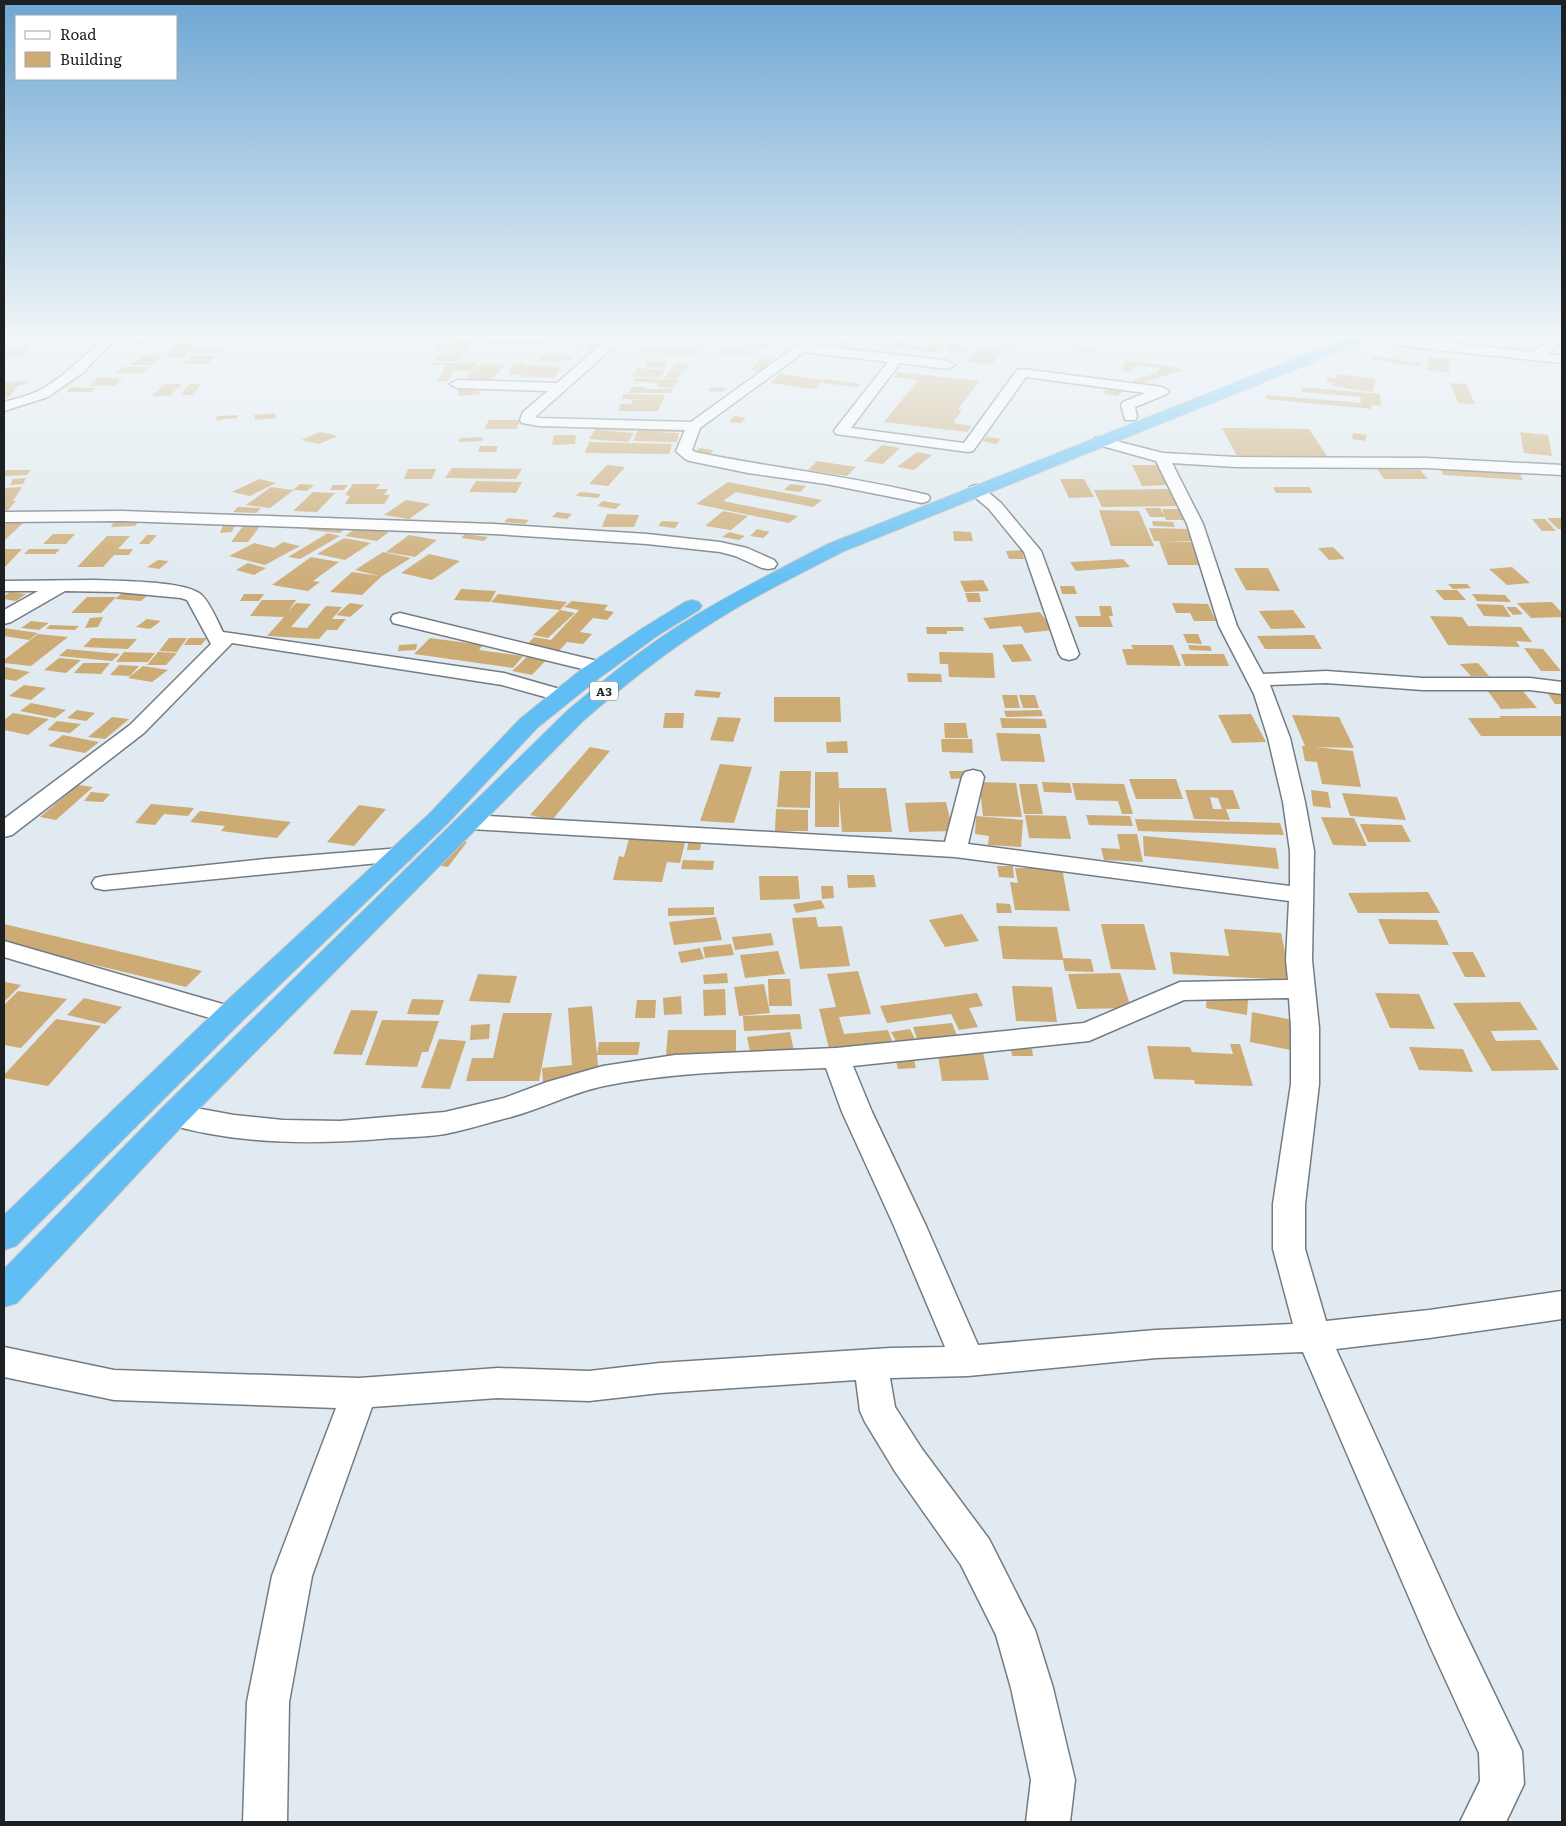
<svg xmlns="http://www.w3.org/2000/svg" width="1566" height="1826" font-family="Literata,serif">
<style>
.building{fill:#cdab74;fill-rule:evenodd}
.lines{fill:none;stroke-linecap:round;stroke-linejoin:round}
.minor-casing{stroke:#737c82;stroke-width:3}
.highway-casing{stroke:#c4c5c6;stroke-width:2}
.minor{fill:#fff;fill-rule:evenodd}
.highway{fill:#60bef4;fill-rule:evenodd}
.labels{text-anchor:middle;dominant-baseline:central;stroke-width:4;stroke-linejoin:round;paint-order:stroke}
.shield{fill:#fff;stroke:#606364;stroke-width:1}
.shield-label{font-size:12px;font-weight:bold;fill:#1c2022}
</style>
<rect width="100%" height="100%" fill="#e0eaf0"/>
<!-- building -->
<path class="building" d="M389 334H413L414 340 402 341V336L388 337Z
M904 334 921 336 919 340 902 338Z
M165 335 162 343 129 346 130 341 146 340 147 336Z
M230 335 228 341 178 343 181 337Z
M989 336 1020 340 1015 347 983 343Z
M937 337 951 339 939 353 910 350 914 346 928 347Z
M437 338H455L453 342H471L465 351H434L439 342H436Z
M834 338 853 341 846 346 827 344Z
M886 338 914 342 908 348 879 345Z
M763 341H770L771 348H747V344H763Z
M950 342 961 343 959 347 971 348 969 354 946 352Z
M589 343H603L599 352H584Z
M32 344 24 356 4 357V346Z
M175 344H196L185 357H164Z
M653 345 701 348 695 356 640 352 644 348H650Z
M981 345 994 346 992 350 1002 351 992 365 968 362Z
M1076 346 1097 348 1093 353 1072 350Z
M195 347H228L223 353H189Z
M723 348 755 351 749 356 715 355Z
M441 353H463L458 361H436Z
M545 353 575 355 570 360H563L560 362 536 361Z
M162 355 153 365H132L141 356Z
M192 356H216L208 364H183Z
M1373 356 1422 363 1419 367 1370 359Z
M1428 357 1449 359V373L1427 370Z
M759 359H772L764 371 751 370Z
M1126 361 1166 365 1183 370 1143 383 1133 382 1134 380 1158 372 1159 368 1135 366 1132 372 1121 371Z
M647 362H667L665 368 644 367Z
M431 363H477L473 371H453L448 381H437L447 365H430Z
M514 363H527L521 374 528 365 561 366 555 378 519 377 521 375H508Z
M676 363 690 364 685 370 670 369Z
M481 364 506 365 491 380 466 378Z
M123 367H149L142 373H116Z
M638 368 666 370 659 378 631 376Z
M671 370 683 371 676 379 664 378Z
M898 372 979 381 958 409 962 410 953 423 972 426 967 432 884 422 918 380 893 377Z
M780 374 824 380 814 389 770 383Z
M1338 374 1376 379 1372 392 1332 386 1334 383 1326 382 1329 377 1336 378Z
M97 378H123L115 386H89Z
M635 378 678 380 673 388 656 387 659 383 633 381Z
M825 379 861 384 858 387 822 383Z
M28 381 24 385H19L9 397H4V382Z
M1450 383 1466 384 1475 404 1458 403Z
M165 384H182L169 396H152Z
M190 384H201L192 395H180Z
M477 386 480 394 459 396 457 388Z
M71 387 96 388 91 392H66Z
M632 387H647L646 389H672L671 393H629Z
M711 387 726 388 723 392 708 391Z
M1302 387 1380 394 1381 406 1371 405 1372 409 1266 399V395L1361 403 1360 397 1301 392Z
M1110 388 1124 390 1117 396 1102 393Z
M623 394 665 395 658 411H619L620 404H631L632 400H655L622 399Z
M275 413 276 418 255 420 254 415Z
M238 415 237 418 216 420 217 416Z
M734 416 746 418 741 423 729 422Z
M489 420H521L516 429H484Z
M598 425 638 426 636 431 598 430 634 433 628 442 589 439Z
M639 427H684L683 432H659L679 433 677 442 633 441Z
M1222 428 1309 429 1329 459 1238 458Z
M320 432 338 436 319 444 301 440Z
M1520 432 1548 435 1552 456 1524 453Z
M1353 433 1367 435 1365 441 1352 439Z
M554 435H576L575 444 552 445Z
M483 437 482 441 459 442 460 438Z
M987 437 1001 439 996 444 982 441Z
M589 442 672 444 669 454 585 453Z
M882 445 900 448 883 464 864 461Z
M480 446H498L496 452H478Z
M699 448 714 450 710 454 695 453Z
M917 452 932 455 914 470 897 467Z
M817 461 856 467 847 476 808 470Z
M607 465 625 467 608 486 589 484Z
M1132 465H1158L1169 485 1142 486Z
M1440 467 1519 473 1523 480 1443 475Z
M452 468 522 469 516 479 445 478Z
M408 469H436L432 479H404Z
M1377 469 1420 470 1428 479H1384Z
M4 470H31L27 475 4 476Z
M26 478 23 484 10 485 13 479Z
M259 479 276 483 250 496 232 492Z
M1060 479H1084L1094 497 1069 498Z
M476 481 522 482 516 493 469 492Z
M728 482 822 500 813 507 736 492 723 501 798 516 789 523 696 504Z
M300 484 314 485 307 491 294 490 270 508 246 505 271 487 293 490Z
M353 484H380L376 489H388L384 495H390L384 504H345L350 496 345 495Z
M790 484 806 486 800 492 784 490Z
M333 485H348L344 490H330Z
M22 487 13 501H4V488Z
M1273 487H1309L1313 493H1276Z
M1171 489 1181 506 1102 507 1094 490Z
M313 492 335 493 317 512 293 511Z
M580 492 601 494 598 498 576 496Z
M406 500 430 504 409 519 384 515Z
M4 501H16L8 510H4Z
M603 501 621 504 615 509 597 506Z
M238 507 261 508 256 513 233 512Z
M1145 508H1160L1165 517H1150Z
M1162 509H1185L1189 520H1166Z
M1099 510 1139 511 1154 546H1111Z
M723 511 748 516 731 530 705 526Z
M557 512 572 514 567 519 552 517Z
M607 514 639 515 634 527H602Z
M508 518 529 520 525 524 504 522Z
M1547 518H1561L1562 529H1558Z
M1532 519H1545L1556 531H1542Z
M9 521H25L4 541V525Z
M662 521 679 522 675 528 658 526Z
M1152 521 1173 522 1175 527 1153 526Z
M138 522 135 526 111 527 113 523Z
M223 525H235L232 532 220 533Z
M244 525H261L248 542H231Z
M313 526 345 529 340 533 308 530Z
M358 527 389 532 377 541 345 536Z
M1149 528 1187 529 1193 541 1166 542H1191L1201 565H1168L1159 541H1154Z
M757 529 770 532 763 538 750 536Z
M953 531 971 532 973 541H954Z
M729 532 745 536 739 540 722 537Z
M328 533 340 536 300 559 288 557Z
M53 534H75L66 544H43Z
M465 534 488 537 484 541 461 538Z
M147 535H157L149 544H139Z
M409 535 437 540 415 557 386 552Z
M107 536H130L118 549H133L129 555H114L103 567H77Z
M344 538 371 543 345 560 317 554Z
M283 542 300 546 265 565 229 556 254 543 274 548Z
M1333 547 1345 559 1329 560 1318 548Z
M4 549H22L4 568Z
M29 549H60L55 554H24Z
M1022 550 1024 559H1009L1006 551Z
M383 552 411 558 382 576 362 595 330 592 352 572 380 576 355 570Z
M429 554 460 561 432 580 401 573Z
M311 557 339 562 313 581 320 582 308 591 272 585Z
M1123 559 1130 567 1076 571 1070 562Z
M158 560 169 561 159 569 147 567Z
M248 563 266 568 254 575 236 570Z
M1512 567 1530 583 1507 585 1489 569Z
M1234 568H1268L1280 591 1246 590Z
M983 580 989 591 965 592 960 581Z
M1448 584H1467L1471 588 1453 589Z
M1060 586H1074L1077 594H1062Z
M461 589 496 591 490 602 454 600Z
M1435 590H1457L1466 600H1444Z
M10 592 26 594 16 601 4 599V596Z
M122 593 148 595 141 601 115 599Z
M965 593H979L981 602H968Z
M244 594H264L259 601H240Z
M498 594 567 602 560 610 491 602Z
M1472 594 1505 595 1511 602 1477 601Z
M87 597H116L101 613H71Z
M262 600H296L288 612 296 603 311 604 291 627 307 628 326 606 342 607 332 619H346L337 630H327L319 639 267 636 284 617 250 616Z
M572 601 608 605 604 610 614 612 607 620 593 618 580 632 592 634 583 644 567 642 558 652 525 647 534 637 551 640 579 610 564 607Z
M1552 602 1562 613V617L1531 618 1517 603Z
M350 603 364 605 350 617 336 615Z
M1172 603 1208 604 1216 621H1194L1190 613H1176Z
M1476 604 1503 605 1511 617 1484 616Z
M1099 606H1111L1113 616H1109L1113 627H1079L1075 616H1101Z
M1506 607H1516L1523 614 1513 615Z
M560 610 575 613 548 638 533 635Z
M1293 610 1306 628 1271 629 1259 611Z
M1040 612 1053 630 1025 633 1021 626 990 629 983 618Z
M1430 616 1462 617 1468 626 1521 627 1532 642 1516 641 1520 647 1448 645Z
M103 617 98 627 85 628 90 618Z
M147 619 161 621 150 629 136 627Z
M31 621 49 623 39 630 21 628Z
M50 625 79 626 75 630 46 629Z
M926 627H963L964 631H947V634H927Z
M4 628 38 633 29 640 4 636Z
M38 634 68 637 31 666 4 663V660Z
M1183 634H1198L1202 644 1187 643Z
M1314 635 1322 649H1265L1257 636Z
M92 638 137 639 128 649 83 647Z
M169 638H187L177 652 159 651Z
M189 638H207L201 645H184Z
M430 638 483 645 479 650 523 656 513 668 414 654Z
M417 644 416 650 398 651 399 645Z
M1022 644 1032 661 1012 662 1002 645Z
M1131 645H1173L1181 666 1127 665 1122 649H1133Z
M1188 645 1210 646 1212 651 1190 650Z
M1524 648 1543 649 1561 671H1541Z
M67 649 120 654 112 661 59 656Z
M124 652 155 653 148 662H116Z
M158 652H159L177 653 166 665H147Z
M939 652 993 653 995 678 949 677 948 664H940Z
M530 654 549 657 532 675 512 671Z
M1181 654H1224L1229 666H1185Z
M59 658 81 660 66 673 44 670Z
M83 663H110L101 674 74 673Z
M1478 663 1489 676H1471L1460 664Z
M119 665 139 666 130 676 110 675Z
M143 666 168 670 152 682 128 678Z
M4 667 30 672 16 681 4 679Z
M907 673 941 674 942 682H908Z
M24 685 46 688 31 700 9 696Z
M696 690 721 692 719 698 694 696Z
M1487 690H1522L1537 708 1501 709Z
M1547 692H1562V704H1555Z
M1002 695H1017L1020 708H1005Z
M1019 695H1035L1039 708H1023Z
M774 697H840L841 722H774Z
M31 703 66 710 55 718 20 711Z
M77 710 95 713 86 721 67 718Z
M1041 710 1043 716 1006 717 1004 711Z
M13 713 49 719 28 735 4 730V720Z
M665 713H684L683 728H663Z
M1251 714 1266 742 1232 743 1218 715Z
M1292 715 1339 717 1354 748 1315 747 1353 751 1361 787 1322 784 1317 762 1305 761 1302 746H1305Z
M1499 716H1562V736H1481L1468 718H1501Z
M112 717 129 719 105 739 88 737Z
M718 717 741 718 733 742 710 740Z
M1000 718 1045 719 1047 728H1002Z
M57 721 81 724 70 733 47 730Z
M944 723H966L968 738H945Z
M996 733 1040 734 1045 762 1001 761Z
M63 735 99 742 85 753 48 746Z
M941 739H972L973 753 942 752Z
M847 741 848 753H827L826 742Z
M590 747 610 751 552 820 530 815Z
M720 764 752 767 734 823 700 821Z
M780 771H811L810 808 777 807Z
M949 771H968L970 778 951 779Z
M815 772H838L839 788H886L892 832H842L839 798V827H815Z
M1129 779H1176L1183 799H1136Z
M979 782 1016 783 1022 817 983 816Z
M1042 782 1070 783 1072 793 1044 792Z
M1072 783 1124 784 1133 814H1122L1118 801 1076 800Z
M1019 784H1037L1043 814H1024Z
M78 785 93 787 56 820 40 817Z
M1185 790H1233L1240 809H1226L1230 820 1194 819ZM1210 797 1218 798 1222 809H1213Z
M1311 790 1328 792 1331 808 1313 806Z
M91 792 110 794 103 802 84 801Z
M1342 793 1397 797 1406 820 1350 816Z
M946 802 953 831 909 832 905 803Z
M151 804 194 808 188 816 164 814 155 825 135 823Z
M359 805 386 809 354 846 327 842Z
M776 809 808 810V831H775Z
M200 811 291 822 277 838 221 831 225 826 190 822Z
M1025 815 1066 816 1071 839 1029 838Z
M1086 815 1130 816 1133 826 1089 825Z
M976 816 1023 820 1021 847 988 845 989 836 975 834Z
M1321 817 1354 818 1367 846 1333 845Z
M1135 819 1280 823 1284 835 1138 831Z
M1360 824 1402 825 1411 842H1368Z
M1117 834H1137L1143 862 1104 860 1101 848 1120 849Z
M630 835 686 838 680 863 667 862 662 882 613 880 619 856 624 857Z
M1143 836 1276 848 1279 869 1144 856Z
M689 838 702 839 700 850H687Z
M456 840 467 842 448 867 435 865Z
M683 860 714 861 713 870 681 869Z
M997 866H1013L1014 878 999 877Z
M1015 868H1062L1070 911 1015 910 1010 882 1018 883Z
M847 875H874L876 887 848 888Z
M759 876H798L800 899 760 900Z
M821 886H833L834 898 822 899Z
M1428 892 1440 913H1358L1348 893Z
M821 900 825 908 796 913 793 904Z
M996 903 1010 904 1012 913H997Z
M714 907V915L668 916V908Z
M962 914 979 941 945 947 929 920Z
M716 917 722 940 674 945 669 922Z
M816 917 818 927 842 926 850 966 800 969 792 918Z
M1378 919 1437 920 1449 945 1389 944Z
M4 924 202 971 186 987 4 943Z
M1101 924H1144L1156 970 1111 969Z
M998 926 1057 927 1063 958 1091 959 1094 972 1065 971 1063 960 1003 959Z
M1224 929 1281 933 1291 980 1173 974 1170 952 1229 956Z
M771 933 774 945 735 950 732 937Z
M731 944 734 955 705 958 703 947Z
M700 948 704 959 681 963 678 952Z
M778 951 785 974 745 978 740 955Z
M1452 952H1473L1486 977H1465Z
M858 971 871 1014 839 1017 844 1034 888 1030 895 1049 831 1056 819 1009 836 1007 827 974Z
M727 973 728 983 704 984 703 975Z
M1120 973 1131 1008 1077 1009 1068 974Z
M478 974 517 976 510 1003 469 1001Z
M768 979H790L792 1006H769Z
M5 982 21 985 4 1002V983Z
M764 984 770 1013 739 1016 734 987Z
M1012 986 1052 987 1057 1022 1016 1021Z
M725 989 726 1015 704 1016 703 990Z
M18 991 67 999 21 1048 4 1045V1005Z
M977 993 983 1006 969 1008 978 1027 959 1030 951 1014 887 1023 880 1006Z
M1207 993 1248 999 1247 1015 1206 1008Z
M1375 993 1419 994 1435 1029 1390 1028Z
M681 996 682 1014 664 1015 663 998Z
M84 998 122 1007 105 1024 67 1015Z
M412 999 444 1000 439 1015 407 1014Z
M637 1000H656L655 1018H635Z
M1520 1002 1538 1030 1491 1031 1496 1041 1540 1040 1559 1070 1492 1071 1453 1003Z
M592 1006 597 1054 599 1042H640L638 1055H597L599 1076 543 1083 542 1068 572 1065 568 1008Z
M351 1010 378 1011 362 1055 333 1054Z
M1252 1012 1298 1021 1296 1051 1250 1042Z
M503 1013H552L539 1081H466L472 1058H493Z
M800 1014 802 1029 744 1031 743 1016Z
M56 1019 101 1026 48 1086 4 1078V1075Z
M382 1020 439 1021 428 1052H422L417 1067 365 1065Z
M952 1023 957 1036 917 1039 913 1027Z
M490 1024 489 1039 470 1040 471 1025Z
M910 1029 916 1041 897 1043 891 1032Z
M668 1030H736V1055H666Z
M790 1032 794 1051 751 1056 747 1037Z
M439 1039 466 1041 450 1089 421 1088Z
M1230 1044H1240L1253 1086 1195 1084 1194 1080 1154 1079 1147 1046 1190 1047 1192 1052 1233 1054Z
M1409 1047 1463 1049 1473 1072 1419 1070Z
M982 1048 989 1080 942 1081 937 1049Z
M1011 1048 1032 1049 1033 1056H1012Z
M912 1052 916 1068 898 1069 894 1053Z"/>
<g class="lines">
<!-- minor casing -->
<g class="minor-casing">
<path id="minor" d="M109 334H123L99 355 85 371 48 397 4 411V402C15 399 27 396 38 391 65 378 85 353 109 334Z
M454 334 611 337 614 334H628L535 417 539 418 691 422 813 334H827L813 345 948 361 955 365 948 369 900 363 851 428 964 443 1017 370 1022 369 1162 387 1169 391 1167 394 1135 407 1137 417 1135 420H1125L1121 405 1123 402 1145 393 1026 377 973 451 968 452 836 434 834 431 836 428 888 362 804 352 700 428 692 450 695 452C772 468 851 476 928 495L930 498 928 501 922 503 826 484 748 473 690 461 685 459 676 451 685 430 539 426 522 423 520 420 523 412 548 391 457 388 450 384 457 380 557 383 602 344 458 341 452 337Z
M1353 334H1382L1411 339 1534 352 1557 334H1562V342L1548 354 1562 355V363L1411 347 1359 338Z
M1100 437 1163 453 1236 457 1426 458 1562 465V475L1426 468 1236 467 1172 463 1203 524 1237 626 1263 674 1326 671 1423 678H1530L1562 682V694L1530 690H1423L1326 683 1270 685 1290 738 1305 802 1314 851 1312 960 1319 1028V1084L1305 1204V1249L1326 1321 1429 1310 1562 1291V1319L1429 1338 1336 1349 1458 1618 1522 1751 1524 1784 1506 1822H1460L1480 1781 1479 1753 1430 1646 1303 1352 1156 1358 968 1376 890 1378 895 1407 922 1449 989 1539 1035 1630 1053 1688 1075 1780 1070 1822H1026L1031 1780 1011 1688 996 1635 961 1565 896 1473 865 1422 860 1411 856 1380 660 1393 589 1401 498 1398 372 1407 312 1576 289 1702 287 1822H243L247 1702 272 1576 336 1408 114 1400 4 1377V1347L114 1370 359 1378 498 1368 589 1371 660 1363 890 1348 945 1347 894 1226 842 1112 826 1068C752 1071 677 1071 604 1086 570 1093 540 1110 507 1118 487 1123 466 1130 445 1134 428 1137 410 1137 392 1138 316 1145 237 1145 164 1123L159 1115 164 1107 174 1104 234 1115 283 1120 340 1121 445 1112 504 1098 547 1082 603 1066 675 1055 836 1048 1084 1023 1180 982 1288 980 1286 960 1289 901 955 857 470 829 462 827 458 822 462 817 470 815 945 842 962 777 965 772 973 770 981 772 984 777 968 844 1290 886V851L1283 802 1268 738 1254 694 1219 626 1187 524 1156 461 1095 444 1093 441 1095 438ZM1289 998 1291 1028V1084L1273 1204V1249L1293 1324 1156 1330 978 1345 926 1226 872 1112 853 1066 1089 1041 1184 1000Z
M976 485 982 487 1001 503 1041 551 1079 654 1076 658 1069 660 1062 658 1059 654 1024 552 989 509 970 493 968 490 970 487Z
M122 511 494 524 647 534 720 542 747 548 774 560 777 564 774 568 768 569 762 568 735 556 720 552 647 544 494 534 122 521 4 522V512Z
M95 580C118 581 182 581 199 593 208 598 218 622 223 632L504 673 570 692 573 696 570 700 563 702 502 685 232 643 144 733 12 835 4 837V819L130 725 211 644 187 600 181 598 118 592 65 591 11 622 4 624V610L38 591H4V581Z
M400 613 606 663 609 667 606 671 599 673 393 623 391 619 393 615Z
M401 848 409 850 413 855 409 860 104 890 95 888 92 883 95 878 104 876 265 859Z
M4 941 240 1009 244 1015 240 1021 230 1024 4 957Z"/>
</g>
<!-- highway casing -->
<g class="highway-casing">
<path id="highway" d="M1358 334H1378L1376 337 842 552C794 577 746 600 701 630 659 657 621 688 583 721L185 1123 17 1303 4 1307V1269L163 1107 567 711C605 679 645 646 688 620 734 592 781 568 828 544Z
M692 600 699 602 702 606 699 610 657 636 598 679 537 728 447 824 241 1022 16 1246 4 1250V1215L219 1008 429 814 521 718 582 669 643 628 685 602Z"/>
</g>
<!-- minor -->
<use href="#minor" class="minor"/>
<!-- highway -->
<use href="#highway" class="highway"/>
</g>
<!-- sky -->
<linearGradient id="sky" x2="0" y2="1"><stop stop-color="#6ea7d4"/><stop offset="0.57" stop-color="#f1f6f8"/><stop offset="1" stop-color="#f1f6f8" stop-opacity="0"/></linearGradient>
<rect width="1566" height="590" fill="url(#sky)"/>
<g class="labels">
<!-- shield labels -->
<rect class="shield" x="590" y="681.5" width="28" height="19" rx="4"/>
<g class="shield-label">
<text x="604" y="691">A3</text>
</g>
</g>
<!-- border -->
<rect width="1566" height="1826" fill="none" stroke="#1c2022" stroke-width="10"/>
<!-- legend -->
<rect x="15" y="15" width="162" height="65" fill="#ffffff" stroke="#a4a6a7"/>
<rect x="25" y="31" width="25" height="8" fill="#ffffff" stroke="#a4a6a7"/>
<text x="60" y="40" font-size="15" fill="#1c2022">Road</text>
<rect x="25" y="52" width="25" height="15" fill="#cdab74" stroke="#a4a6a7"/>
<text x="60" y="65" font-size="15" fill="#1c2022">Building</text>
</svg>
